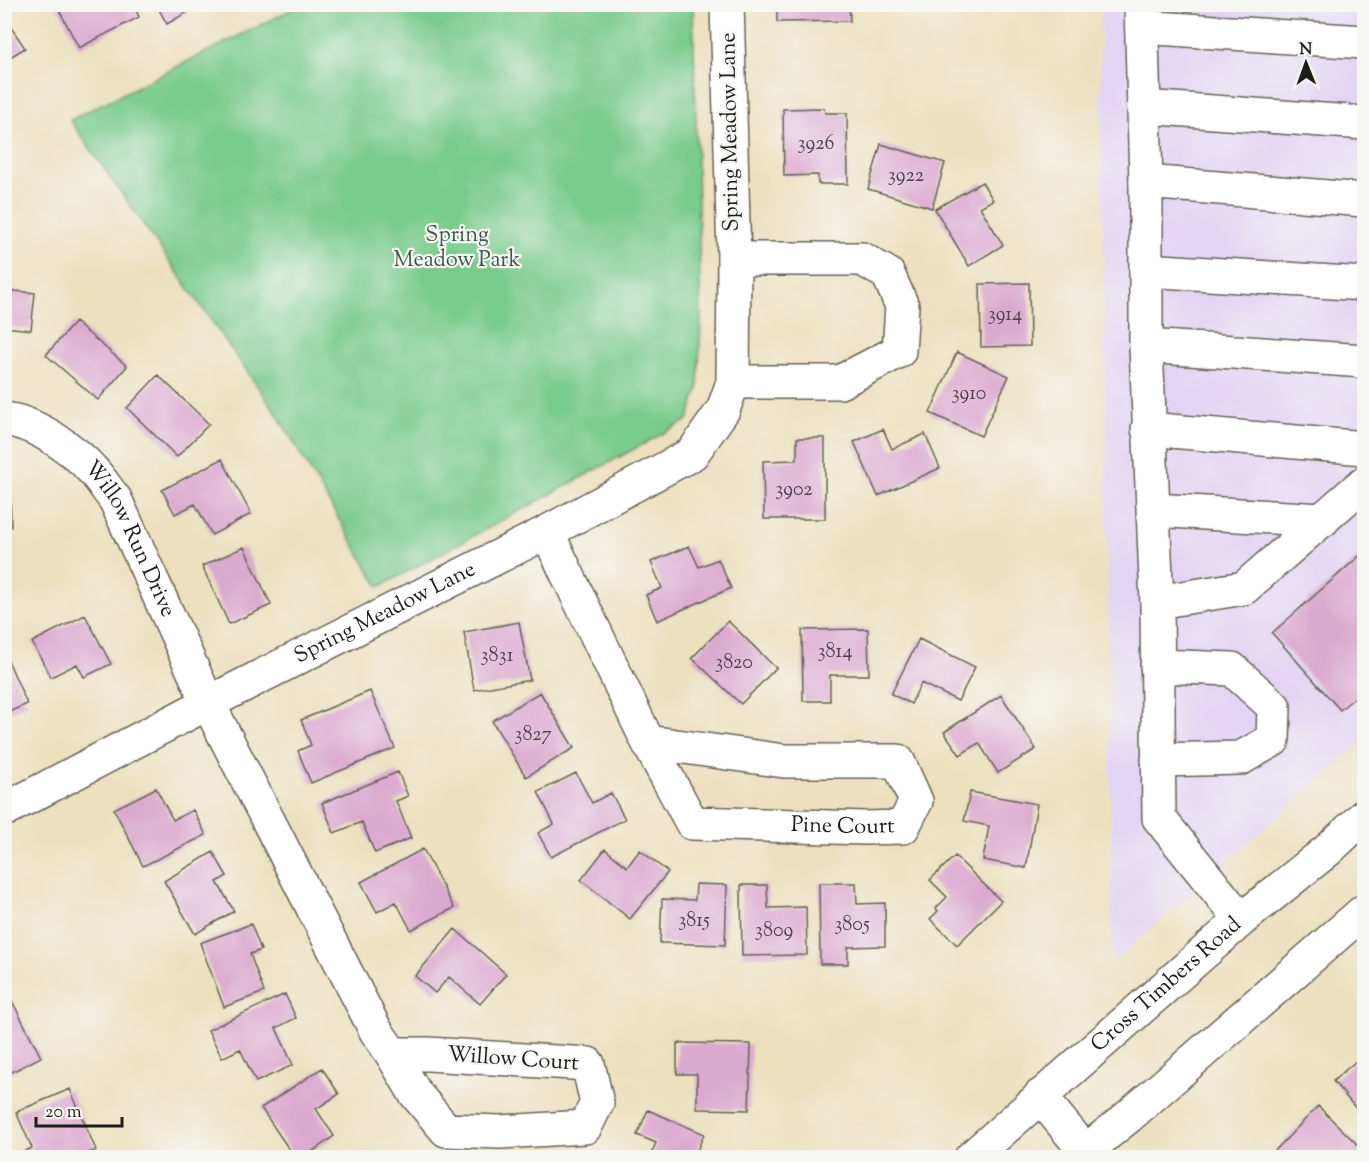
<svg xmlns="http://www.w3.org/2000/svg" width="1369" height="1162" font-family="'Sorts Mill Goudy',serif">
<style>
.built{fill:#e2d4f3}
.green{fill:#79cb8d;stroke:#4a7454;stroke-width:1.5}
.building{fill:#daa9cf}
.lines{fill:none;stroke-linecap:round;stroke-linejoin:round}
.minor-casing{stroke:#656155;stroke-width:36}
.major-casing{stroke:#656155;stroke-width:36}
.minor{stroke:#fff;stroke-width:33}
.major{stroke:#fff;stroke-width:33}
.labels{text-anchor:middle;dominant-baseline:central;stroke-width:4.5;stroke-linejoin:round;paint-order:stroke}
.number-label{font-size:20px;fill:#4c3f49}
.street-label{font-size:22px;fill:#1c1c1c;stroke:#f6f6f2}
.park-label{font-size:22px;fill:#3d5944;stroke:#f6f6f2}
</style>
<rect width="100%" height="100%" fill="#f6f6f2"/>
<filter id="ink" filterUnits="userSpaceOnUse"><feTurbulence type="fractalNoise" baseFrequency=".0167" numOctaves="2"/><feDisplacementMap in="SourceGraphic" scale="12" xChannelSelector="R" yChannelSelector="G"/><feConvolveMatrix kernelMatrix="1 2 1 2 8 2 1 2 1" color-interpolation-filters="sRGB"/></filter>
<filter id="wash" filterUnits="userSpaceOnUse"><feTurbulence type="fractalNoise" baseFrequency=".008" numOctaves="4" result="noise"/><feDisplacementMap in="SourceGraphic" scale="24" xChannelSelector="R" yChannelSelector="G"/><feGaussianBlur stdDeviation="1.35" result="paint"/><feColorMatrix in="noise" values="0 0 0 0 0 0 0 0 0 0 0 0 0 0 0 0 0 1.4 0 .05"/><feComposite in="paint" operator="in"/></filter>
<g filter="url(#wash)">
<rect width="100%" height="100%" fill="#ece0bf"/>
<!-- built -->
<path class="built" d="M1100 5H1364V740L1113 962Z"/>
<!-- green -->
<path class="green" d="M303 4 693 5 701 321 698 389 688 420 379 587 277 414 70 120Z"/>
<g id="blocks">
<!-- building -->
<path class="building" d="M56 4H133L139 17 79 48Z
M156 4H188L191 10 167 24Z
M777 4H849L850 21 777 22Z
M4 17 25 48 4 61Z
M824 108 825 113H847L848 184H818V175L784 176 783 109Z
M881 144 945 163 932 208 868 189Z
M982 182 993 200 980 207 1003 245 969 266 935 209Z
M1029 283 1030 346 981 347 980 284Z
M4 290 35 293 31 330 4 327Z
M75 322 127 366 98 400 46 355Z
M957 352 1009 376 981 436 930 413Z
M158 375 209 424 177 457 127 408Z
M883 429 892 449 925 434 940 468 878 496 854 442Z
M797 438H825V519H764L763 461 797 460Z
M222 459 251 514 212 535 195 504 175 514 162 490Z
M4 487H10L11 527 4 528Z
M689 546 699 567 718 559 731 588 657 621 646 595 662 588 651 562Z
M244 547 271 605 229 624 202 566Z
M1364 552V689L1340 710 1272 633Z
M85 615 111 664 84 677 77 664 51 677 32 642Z
M728 621 776 668 741 704 692 658Z
M519 622 530 680 474 690 464 632Z
M868 629 869 675H830V701H803L802 630Z
M919 639 975 667 958 701 921 683 911 704 891 694Z
M4 651 27 704 4 714Z
M370 691 395 748 311 783 298 751 311 745 301 720Z
M540 692 574 748 526 777 492 721Z
M1001 695 1036 749 998 773 979 743 960 755 944 732Z
M398 772 408 796 396 801 411 838 375 853 362 822 334 833 322 803Z
M576 773 592 803 611 793 625 819 551 857 538 833 554 824 538 792Z
M156 788 173 820 193 810 206 835 143 866 114 809Z
M970 792 1037 804 1026 868 983 860 989 826 964 821Z
M423 849 454 908 411 930 396 902 377 912 361 882Z
M605 849 627 867 640 850 668 872 630 919 581 880Z
M213 852 227 876 217 882 234 911 195 934 164 881Z
M955 856 1001 901 957 945 930 919 938 911 936 908 947 897 930 880Z
M819 883H856L857 904 885 903V946L848 947V964H820Z
M696 884 727 885 725 945 660 943 662 899 695 900Z
M741 885H767L768 908 806 907 807 955 742 956Z
M251 924 261 950 250 954 264 992 224 1007 200 943Z
M455 929 506 974 480 1004 449 977 435 993 415 976Z
M285 994 296 1018 276 1028 293 1065 256 1082 240 1049 222 1058 208 1030Z
M11 999 41 1057 4 1076V1003Z
M677 1043 751 1044 749 1110 697 1109V1074H677Z
M1364 1054V1118L1333 1081Z
M322 1068 339 1094 316 1109 334 1136 303 1158H295L261 1108Z
M70 1089 96 1150 78 1158H10L32 1148 16 1112Z
M1318 1106 1364 1151V1158H1268Z
M648 1110 704 1134 694 1158H649L656 1143 637 1135Z"/>
</g>
</g>
<g filter="url(#ink)">
<use href="#blocks" fill-opacity="0" stroke="#656155" stroke-width="1.5"/>
<g class="lines">
<!-- minor casing -->
<g class="minor-casing">
<g id="minor">
<path d="M1141 4 1146 182V346L1157 602 1159 818 1241 920"/>
<path d="M1142 27 1364 42"/>
<path d="M1144 107 1364 123"/>
<path d="M1146 182 1364 200"/>
<path d="M1146 270 1364 284"/>
<path d="M1146 346 1364 361"/>
<path d="M733 382H840L899 351 902 306 888 274 862 259H734"/>
<path id="s1" d="M4 419C34 422 76 450 95 473 102 481 108 491 115 499L208 703 376 1031 392 1054"/>
<path d="M1148 429 1364 448"/>
<path d="M1154 510 1323 520"/>
<path id="s2" d="M547 532 648 742 692 823 865 828 903 827 916 801 898 761H784L648 742"/>
<path d="M1157 602 1244 588 1364 483"/>
<path d="M1157 666 1232 669 1274 707 1273 740 1241 758 1158 760"/>
<path id="s3" d="M4 810 208 703 547 532 692 454 723 410 733 382 734 259 727 4"/>
<path d="M392 1054H428L588 1064 597 1103 585 1127 500 1132 446 1130 415 1093Z"/>
<path d="M1040 1096 1085 1151V1158"/>
</g>
</g>
<!-- major casing -->
<g class="major-casing">
<g id="major">
<path id="s4" d="M971 1158 1241 920 1328 850 1364 816"/>
<path d="M1077 1158 1128 1117 1364 911"/>
</g>
</g>
<!-- minor -->
<use href="#minor" class="minor"/>
<!-- major -->
<use href="#major" class="major"/>
</g>
</g>
<g class="labels">
<!-- number labels -->
<g class="number-label">
<text x="816" y="144">3926</text>
<text x="906" y="176">3922</text>
<text x="1005" y="315">3914</text>
<text x="969" y="394">3910</text>
<text x="794" y="490">3902</text>
<text x="835" y="652">3814</text>
<text x="497" y="656">3831</text>
<text x="734" y="663">3820</text>
<text x="533" y="735">3827</text>
<text x="694" y="921">3815</text>
<text x="852" y="925">3805</text>
<text x="774" y="931">3809</text>
</g>
<!-- street labels -->
<g class="street-label">
<text transform="translate(731 132) rotate(-91)">Spring Meadow Lane</text>
<text stroke="none"><textPath href="#s1" startOffset="183">Willow Run Drive</textPath></text>
<text stroke="none"><textPath href="#s3" startOffset="429">Spring Meadow Lane</textPath></text>
<text stroke="none"><textPath href="#s2" startOffset="476">Pine Court</textPath></text>
<text stroke="none"><textPath href="#s4" startOffset="261">Cross Timbers Road</textPath></text>
<text transform="translate(513 1060) rotate(4)">Willow Court</text>
</g>
<!-- park labels -->
<g class="park-label">
<text x="457" y="236">Spring<tspan x="457" dy="25">Meadow Park</tspan></text>
</g>
</g>
<!-- margin -->
<rect width="1369" height="1162" fill="none" stroke="#f6f6f2" stroke-width="24"/>
<!-- north arrow -->
<g transform="translate(1306 63) rotate(359)" stroke="#f6f6f2" stroke-width="4.5" paint-order="stroke">
<path d="M0-4.5L10 22L0 15L-10 22Z" fill="#1c1c1c"/>
<text y="-9" font-size="16" font-weight="bold" text-anchor="middle" fill="#1c1c1c">N</text>
</g>
<!-- scale -->
<path d="M36 1117v9h86v-9" fill="none" stroke="#1c1c1c" stroke-width="3"/>
<text x="45" y="1117" font-size="18" fill="#1c1c1c" stroke="#f6f6f2" stroke-width="4.5" paint-order="stroke">20 m</text>
</svg>
